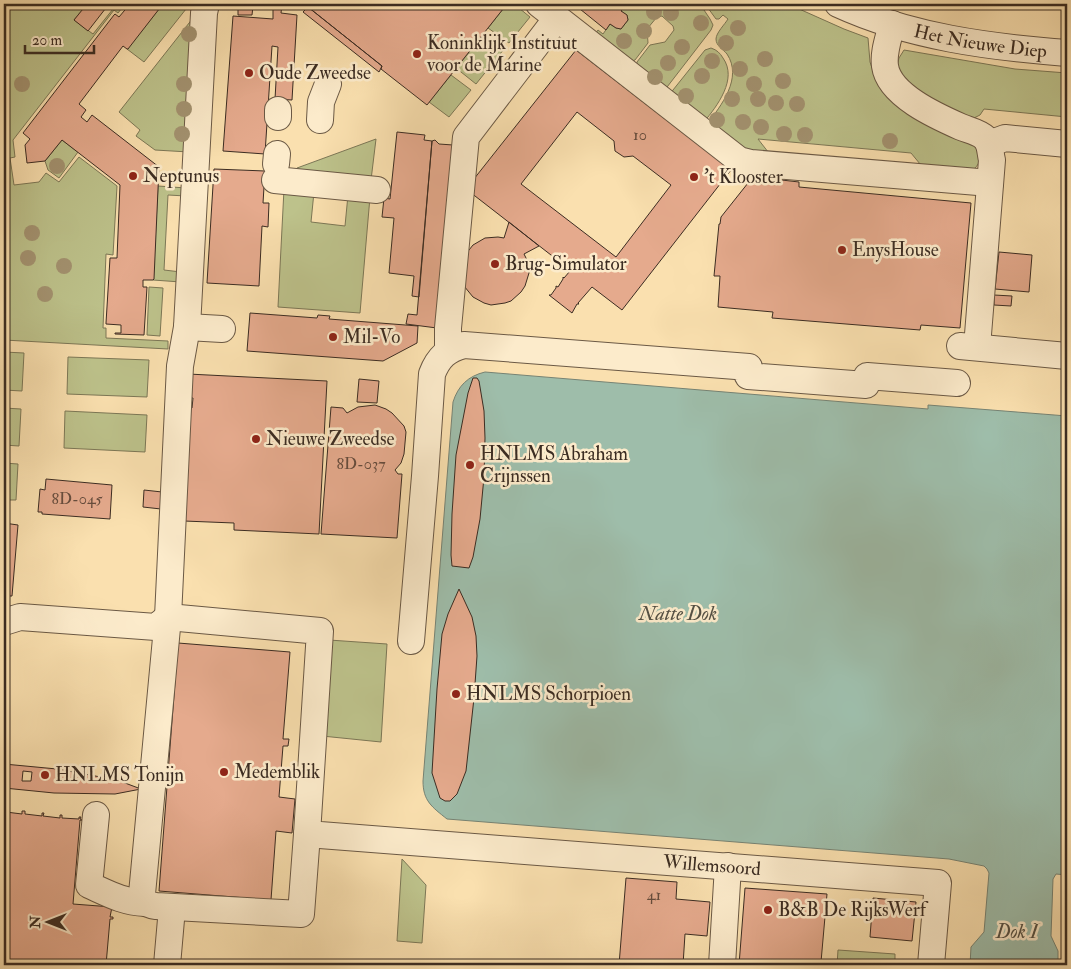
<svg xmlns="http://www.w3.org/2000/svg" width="1071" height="969" font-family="'IM FELL Double Pica',serif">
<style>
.green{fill:#bdc28b;stroke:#7c7756}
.water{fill:#9ebdaa;stroke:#768374}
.building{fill:#e5aa8d;stroke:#3b2c22;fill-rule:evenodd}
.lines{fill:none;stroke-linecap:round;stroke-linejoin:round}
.minor-casing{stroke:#6b5945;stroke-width:28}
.minor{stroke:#fcebcb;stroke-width:26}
.tree{fill:#a39270}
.poi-dot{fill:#8f2418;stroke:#fcebcb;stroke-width:2}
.labels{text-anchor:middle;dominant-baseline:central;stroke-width:5;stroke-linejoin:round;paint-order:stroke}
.number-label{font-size:16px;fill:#664c3d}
.street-label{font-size:19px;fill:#3b2c22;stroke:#fcebcb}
.poi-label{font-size:19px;fill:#3b2c22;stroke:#fcebcb;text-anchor:start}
.water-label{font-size:20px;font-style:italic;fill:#545044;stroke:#fcebcb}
</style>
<rect width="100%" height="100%" fill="#fae0af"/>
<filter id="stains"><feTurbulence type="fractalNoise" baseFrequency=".004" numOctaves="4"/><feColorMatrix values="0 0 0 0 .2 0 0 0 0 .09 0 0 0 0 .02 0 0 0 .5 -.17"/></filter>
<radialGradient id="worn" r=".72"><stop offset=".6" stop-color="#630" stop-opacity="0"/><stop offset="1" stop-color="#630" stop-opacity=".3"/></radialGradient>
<!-- green -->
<path class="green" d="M4 4H87L74 20 93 34 117 4H125L118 13 114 10 13 140 15 157 10 158 14 185 39 182 46 173 59 182 79 157 117 186 113 255 106 254 103 328H106V338L168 341V349L4 340Z
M163 4H190L144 62 127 49Z
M507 4H514L530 17 509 43 488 28Z
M626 4H700L710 19 713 25 711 30 664 91 636 69 637 62 650 45 665 42 674 30 673 26 662 16 657 17 647 29 648 43 635 60 628 63 593 37 598 30 603 34 610 24 616 28 621 29 628 20 627 15 621 11Z
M705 4H788L844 29 868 38 870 62 872 68 975 143 980 160C978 165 976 168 971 171L925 170 911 153 758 139 772 157 748 154 707 124C721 106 743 78 727 54 723 49 716 46 716 39 716 33 725 24 728 19L723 15 719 19H716Z
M193 18 189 152 155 150 136 136 140 130 119 112Z
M484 34 504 49 476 84 456 68Z
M711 48C717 50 720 53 723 58 738 79 717 106 704 122L669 95 705 50Z
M904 50 1015 69 1067 73V117L984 109 980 115 972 119 935 102 903 79 897 66 899 58Z
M451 75 471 90 449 117 429 102Z
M376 139 371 180 296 173 297 168Z
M62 140 78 152 59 178 48 170 45 161Z
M158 186 186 188V196L168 195 164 270 181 272V282L153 280Z
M284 189 314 192 311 222 345 226 348 195 370 197 360 313 278 307Z
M149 287 163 288 160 336 147 335Z
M4 352 24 353 22 391 4 390Z
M68 357 149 360 147 397 67 394Z
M4 408 21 409 19 446 4 445Z
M65 411 147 415 145 452 64 448Z
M4 463 18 464 16 500H4Z
M329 640 387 644 381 742 322 736Z
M402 859 426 885 422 943 397 941Z
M838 950 895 954V965H837Z"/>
<!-- water -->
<path class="water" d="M485 372 928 409V405L1067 416V875L1056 874 1053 879 1051 936 1058 951V965H970L971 947 984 932 989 873 987 869 984 866 949 859 447 819C432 807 423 801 423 781L453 402C458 386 468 376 485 372Z"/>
<!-- building -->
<path class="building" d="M87 4H109L88 31 74 20Z
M130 4H163L128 49H127L123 46 79 104 86 110 81 117 87 122 92 115 159 167 154 279 153 280H143V287H147L144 335 115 334V333H121V325L106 324V323L110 258H117L120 185 62 140 45 161 27 163 25 145 30 139 23 133 114 15 115 14 119 17Z
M273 4H282L281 13 297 15 292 100 275 99 278 47 272 46 265 154 223 151 233 16 273 19Z
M300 4H507L427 105 381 69 382 66 308 7 307 10Z
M576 4H626L621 11 627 15 628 20 621 29 616 28 610 24 606 30 575 5Z
M238 6H253L252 15H238Z
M308 7 382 66 379 72 303 12Z
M576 50 731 170 622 310 592 287 578 303 579 304H577L572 313 549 295H551L556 288V286L558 287 563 279V277L564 278 570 271 569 270V269L466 189ZM577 112 614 141 615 151 624 157 633 156 671 185 616 257 521 184Z
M397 132 425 135 424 140 432 141 419 297 412 296 414 276 389 273 394 218 382 217 384 198 390 199Z
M435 140 439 144 453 145 437 328 406 324 408 314 417 315 432 141Z
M214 169 265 171 263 203H269L268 227 262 226 259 286 207 283Z
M773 179 799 182V187L971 203 960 328 921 325 920 330 772 318 773 312 718 307 720 276H714L719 224H720L721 217 748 183 767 184Z
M509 222 539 246 524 254 527 260 529 273 525 286 521 292 511 301 505 303 491 305 484 303 473 297 464 286 465 255 473 245 485 238 498 237 504 238Z
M999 252 1032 255 1029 292 995 289Z
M994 295 1012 296 1011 306 994 305Z
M250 313 317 318 318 315 330 316 329 319 418 326 417 343 383 361 247 351Z
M188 374 327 381 319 534 234 530V523L184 521 189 408H192L193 398H187Z
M473 378H477L479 381 484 411 485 438 484 477 480 519 473 557 469 568 452 566 451 555 452 514 456 455 468 393Z
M359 379 379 381 377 403 357 402Z
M375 405 386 409 392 413 404 426 406 432 404 454 401 463 395 470 398 474H402L397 538 321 534 331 407 343 408 347 413 358 407Z
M46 479 112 485 110 519 42 514V512H38L40 489 45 490Z
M144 490 162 492 161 509 143 507Z
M4 523 18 525 12 596H4Z
M459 589 472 617 476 636 477 656 474 698 466 771 457 794 450 801H445L440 798 432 773 437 689 442 634 448 614Z
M11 633 8 636 4 687V635H7Z
M178 643 290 652 283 739H289L288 746H283L279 797 295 799 292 833 276 831 271 900 159 891Z
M4 764 57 769 117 780 141 789 115 794 54 793 4 788Z
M23 771 32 772 31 781H22Z
M5 809H6V812L22 814V811H25V814L42 816V813H44L43 816 60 818V815H62V818L79 819V817H81L80 819 84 820V821L80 820 73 904 112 907 110 917H113V919H110L106 965H4V812Z
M626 878 677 882 676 899 710 902 707 936 685 934 683 965H619Z
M745 888 827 894 821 962H824L823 965H739Z
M873 898 916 902 912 941 870 937Z"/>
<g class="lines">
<!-- minor casing -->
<g class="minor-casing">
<g id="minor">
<path d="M206 4 204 13 187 327 180 366 168 617 142 894C143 902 147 905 156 906L301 914 307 834"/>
<path d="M539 4 739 160 751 163 990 183"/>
<path id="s1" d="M838 4C910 37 989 47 1067 53"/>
<path d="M892 24C889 37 883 52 885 66 889 95 936 116 961 127 968 130 979 132 985 138 991 144 990 153 992 160L977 347"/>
<path d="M278 110V117"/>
<path d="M320 120 321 102 328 84"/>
<path d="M989 144 1005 138 1067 144"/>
<path d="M276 164 277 154"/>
<path d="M275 180 377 190"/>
<path d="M187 327 222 329"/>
<path d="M960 346 1067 356"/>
<path d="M448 350V328L466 137 557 18"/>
<path id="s2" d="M4 622 20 617 156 627 168 617 320 631 307 834 938 883 931 965"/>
<path d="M411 641 425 476 432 374C438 358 447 349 464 345L749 367 748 376 866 385 867 376 957 383"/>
<path d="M96 815 89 885C109 894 123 902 145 903"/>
<path d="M167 965 172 908"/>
<path d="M722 965 728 866"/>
</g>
</g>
<!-- minor -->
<use href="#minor" class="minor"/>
</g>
<!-- trees -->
<g class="tree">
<circle cx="654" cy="12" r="8"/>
<circle cx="671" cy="13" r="8"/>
<circle cx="701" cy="23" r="8"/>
<circle cx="738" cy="28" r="8"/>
<circle cx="644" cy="31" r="8"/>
<circle cx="189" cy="34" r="8"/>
<circle cx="624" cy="41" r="8"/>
<circle cx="726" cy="43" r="8"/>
<circle cx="682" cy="47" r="8"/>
<circle cx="765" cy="59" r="8"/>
<circle cx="712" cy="61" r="8"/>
<circle cx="668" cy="63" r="8"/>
<circle cx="740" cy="69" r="8"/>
<circle cx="702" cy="76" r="8"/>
<circle cx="655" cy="77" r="8"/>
<circle cx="783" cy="81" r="8"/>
<circle cx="22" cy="84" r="8"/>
<circle cx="184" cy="84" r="8"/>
<circle cx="754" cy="84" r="8"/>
<circle cx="686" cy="96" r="8"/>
<circle cx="732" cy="99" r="8"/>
<circle cx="758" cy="99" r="8"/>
<circle cx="776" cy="103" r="8"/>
<circle cx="797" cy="104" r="8"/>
<circle cx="184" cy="109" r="8"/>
<circle cx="717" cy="120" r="8"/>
<circle cx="743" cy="122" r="8"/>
<circle cx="761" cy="127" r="8"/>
<circle cx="182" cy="134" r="8"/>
<circle cx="784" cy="134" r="8"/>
<circle cx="805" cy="135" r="8"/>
<circle cx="890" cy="141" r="8"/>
<circle cx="57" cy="166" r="8"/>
<circle cx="32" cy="233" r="8"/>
<circle cx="28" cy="258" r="8"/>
<circle cx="64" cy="266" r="8"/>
<circle cx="45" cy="294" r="8"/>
</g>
<!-- markers -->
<g class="poi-dot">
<circle cx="417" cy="54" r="5"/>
<circle cx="249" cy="73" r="5"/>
<circle cx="133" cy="176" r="5"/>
<circle cx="694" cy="177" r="5"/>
<circle cx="842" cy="250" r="5"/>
<circle cx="495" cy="264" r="5"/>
<circle cx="333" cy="337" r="5"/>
<circle cx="256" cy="439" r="5"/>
<circle cx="470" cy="465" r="5"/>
<circle cx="456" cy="694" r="5"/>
<circle cx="224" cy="772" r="5"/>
<circle cx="45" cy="775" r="5"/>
<circle cx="768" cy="910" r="5"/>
</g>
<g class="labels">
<!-- number labels -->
<g class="number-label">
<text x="640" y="135">10</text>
<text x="361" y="464">8D-037</text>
<text x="77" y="499">8D-045</text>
<text x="654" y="895">41</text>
</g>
<!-- street labels -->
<g class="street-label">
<text stroke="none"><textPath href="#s1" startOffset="148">Het Nieuwe Diep</textPath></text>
<text stroke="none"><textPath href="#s2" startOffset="931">Willemsoord</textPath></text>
</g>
<!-- poi labels -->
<g class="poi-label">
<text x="427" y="43">Koninklijk Instituut<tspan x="427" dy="22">voor de Marine</tspan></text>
<text x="259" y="73">Oude Zweedse</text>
<text x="143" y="176">Neptunus</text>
<text x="704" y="177">'t Klooster</text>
<text x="852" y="250">EnysHouse</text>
<text x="505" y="264">Brug-Simulator</text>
<text x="343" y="337">Mil-Vo</text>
<text x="266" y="439">Nieuwe Zweedse</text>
<text x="480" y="454">HNLMS Abraham<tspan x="480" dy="22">Crijnssen</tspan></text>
<text x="466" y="694">HNLMS Schorpioen</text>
<text x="234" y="772">Medemblik</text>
<text x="55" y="775">HNLMS Tonijn</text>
<text x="778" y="910">B&amp;B De RijksWerf</text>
</g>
<!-- water labels -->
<g class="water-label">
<text x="678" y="613">Natte Dok</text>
<text x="1017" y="931">Dok I</text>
</g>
</g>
<!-- margin -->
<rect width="1071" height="969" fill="none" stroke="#fae0af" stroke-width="20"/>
<rect x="5" y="5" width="1061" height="959" fill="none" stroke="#3b2c22" stroke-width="2.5"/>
<rect x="10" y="10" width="1051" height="949" fill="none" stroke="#3b2c22"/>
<!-- north arrow -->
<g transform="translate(48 922) rotate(270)" stroke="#fcebcb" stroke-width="4" paint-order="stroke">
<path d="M0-4L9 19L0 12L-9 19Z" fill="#3b2c22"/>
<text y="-8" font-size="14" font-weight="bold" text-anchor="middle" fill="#3b2c22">N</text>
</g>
<!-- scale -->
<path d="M25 45v8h69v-8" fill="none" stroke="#3b2c22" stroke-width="2.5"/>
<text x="32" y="45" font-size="15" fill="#3b2c22" stroke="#fcebcb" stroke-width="4" paint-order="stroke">20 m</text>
<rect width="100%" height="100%" filter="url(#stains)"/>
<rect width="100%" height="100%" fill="url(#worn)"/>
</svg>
